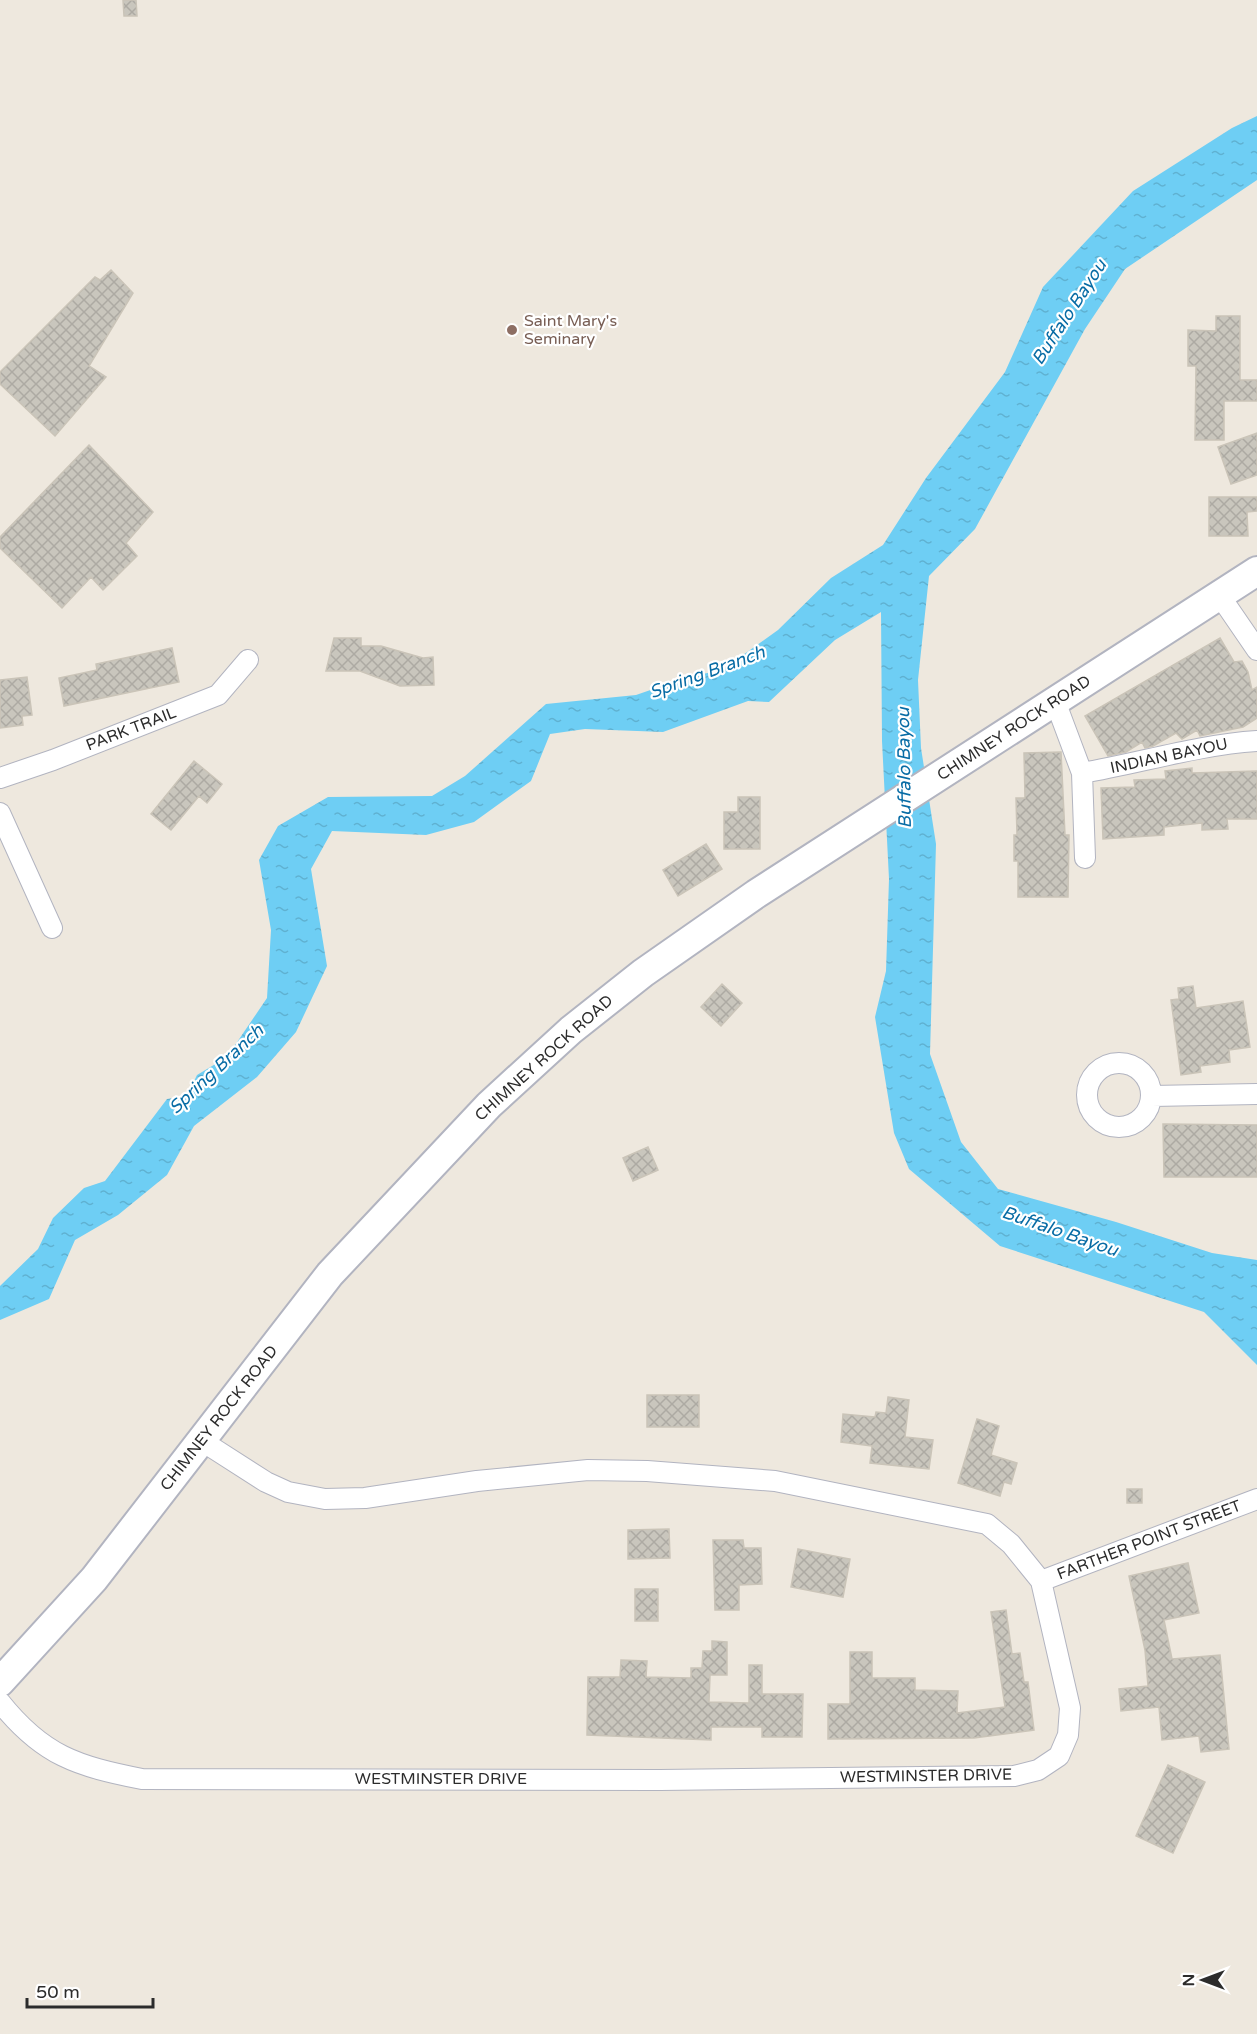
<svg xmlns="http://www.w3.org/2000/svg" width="1257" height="2034" font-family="'Varela Round',sans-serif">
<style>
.water{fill:url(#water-ripples)}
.building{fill:url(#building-cross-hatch);stroke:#cac4b8;stroke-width:1.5}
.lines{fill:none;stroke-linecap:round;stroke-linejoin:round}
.street-casing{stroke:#b2b4c0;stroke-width:22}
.secondary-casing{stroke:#b2b4c0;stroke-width:32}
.street{stroke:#fff;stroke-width:20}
.secondary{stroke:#fff;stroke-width:28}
.education-dot{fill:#8d6e63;stroke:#fff;stroke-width:2}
.labels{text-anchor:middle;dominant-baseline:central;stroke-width:4.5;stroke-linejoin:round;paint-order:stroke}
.education-label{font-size:16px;fill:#785e54;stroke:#fff;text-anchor:start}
.street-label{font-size:16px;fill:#2c2c2c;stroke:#fff}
.water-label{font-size:18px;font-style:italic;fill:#086ca5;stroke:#fff}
</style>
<defs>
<pattern id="water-ripples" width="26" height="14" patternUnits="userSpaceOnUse" patternTransform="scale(1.5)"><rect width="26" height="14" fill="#6ecef4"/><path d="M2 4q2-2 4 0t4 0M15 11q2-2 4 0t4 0" fill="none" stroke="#5fb1d1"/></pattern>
<pattern id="building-cross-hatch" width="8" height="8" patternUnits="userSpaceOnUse" patternTransform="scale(1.5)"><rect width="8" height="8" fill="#c9c6bd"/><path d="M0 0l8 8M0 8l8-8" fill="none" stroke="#adaaa3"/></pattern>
</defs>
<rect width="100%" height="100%" fill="#eee8de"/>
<!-- water -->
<path class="water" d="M1257 116V180L1125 269 1085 329 975 529 929 576 918 680 921 748 936 844 930 1054 961 1142 998 1189 1116 1222 1212 1253 1257 1260V1365L1204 1312 1000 1246 909 1169 894 1133 875 1017 886 971 889 879 882 741 881 612 835 640 769 702 748 701 663 732 585 729 550 734 531 781 474 822 426 835 332 831 311 869 327 966 296 1032 257 1077 194 1126 167 1175 118 1215 75 1240 49 1299 0 1320V1286L38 1249 53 1218 84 1188 105 1181 167 1099 187 1096 197 1075 227 1057 267 998 271 930 259 860 278 826 328 797 432 796 465 776 546 704 636 695 688 677 722 670 778 630 831 578 883 545 926 478 1005 372 1043 287 1133 191 1232 128Z"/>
<!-- building -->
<path class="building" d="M123 0H136L137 16H124Z
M111 270 133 293 89 366 106 377 55 436 0 384V372L95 277 100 280Z
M1216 316H1240V380H1257V401H1224V440H1195L1196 366H1188V330L1216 331Z
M1257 433V475L1231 484 1218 447Z
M89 445 153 512 126 543 137 556 103 590 91 577 62 608 0 548V537Z
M1209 497H1257V511L1247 512 1248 536H1209Z
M334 638H361V646H381L423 658 433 657 434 685 400 686 360 671H326Z
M1220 638 1234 662 1242 661 1248 672 1252 690 1257 687V718L1243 727 1200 736 1197 730 1182 739 1176 733 1153 746 1145 748 1142 742 1126 752 1108 756 1085 716Z
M172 648 179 682 64 706 59 678 97 670 96 664Z
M27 677 32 715 22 716 23 725 0 728V680Z
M1061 752 1065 835H1069L1068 897H1018V861H1014V835H1017L1016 798H1025L1024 753Z
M194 761 222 784 207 803 199 796 171 830 151 814Z
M1192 768V773L1257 771V819H1227L1228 829 1202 830V823L1164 827V835L1103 839 1101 788 1135 787 1134 780 1166 779 1165 771Z
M738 797H760V849H724V812H738Z
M706 844 722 869 678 896 663 870Z
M722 984 742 1003 721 1026 701 1007Z
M1193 986 1196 1008 1243 1001 1250 1047 1229 1050 1230 1062 1200 1066 1201 1072 1181 1075 1171 1000 1179 999 1178 988Z
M1163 1124 1257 1125V1177H1164Z
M648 1147 658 1170 633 1181 623 1158Z
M647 1395H699V1427H647Z
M888 1397 909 1400 905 1437 933 1440 929 1469 870 1463 872 1446 841 1442 843 1414 875 1417 876 1412 886 1413Z
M977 1419 999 1426 991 1455 1017 1463 1011 1484 1004 1482 1000 1496 958 1483Z
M1127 1489H1142V1503H1127Z
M669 1529 670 1558 628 1559V1530Z
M713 1540H743L744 1548H761L762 1584 739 1585V1610H715Z
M798 1549 850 1559 843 1597 791 1587Z
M1188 1563 1199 1613 1164 1620 1172 1659 1220 1655 1229 1749 1201 1752 1199 1736 1162 1740 1159 1707 1121 1711 1119 1689 1148 1686 1145 1650 1129 1576Z
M635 1589H658V1621H635Z
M1006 1610 1012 1654 1020 1653 1024 1682H1028L1034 1730 974 1738 828 1739V1704H850V1652H872V1678H915V1690L958 1691 957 1713 1005 1707 991 1612Z
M712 1641 727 1642V1675H710L709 1702 749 1703V1665H762V1694H803L802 1737H762V1727H711V1740L587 1735 588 1677H620L621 1660 647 1661 646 1677 691 1678V1668H702L703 1651H712Z
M1168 1765 1205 1782 1173 1853 1136 1836Z"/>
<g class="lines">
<!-- street casing -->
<g class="street-casing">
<path id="street" d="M1220 596 1257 650
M1055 701 1082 773 1085 858
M1082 773C1141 763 1197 745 1257 741
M0 778 53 760 218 695 248 660
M0 813 52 928
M1087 1095a32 32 0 1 1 64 0a32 32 0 1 1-64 0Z
M1152 1096 1257 1094
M1041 1581 1257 1499
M0 1702C43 1756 77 1766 142 1779L660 1780 1014 1776 1038 1770 1059 1756 1068 1735 1070 1708 1041 1581 1011 1544 987 1524 775 1481 647 1471 588 1470 477 1481 365 1498 325 1499 288 1492 266 1482 202 1441"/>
</g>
<!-- secondary casing -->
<g class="secondary-casing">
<path id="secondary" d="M0 1682 94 1579 330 1274 489 1105 571 1030 643 973 756 894 1257 571"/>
</g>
<!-- street -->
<use href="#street" class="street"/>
<!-- secondary -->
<use href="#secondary" class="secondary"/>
</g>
<!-- markers -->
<circle class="education-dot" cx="512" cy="330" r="6"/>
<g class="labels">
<!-- education labels -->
<g class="education-label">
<text x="524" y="321">Saint Mary's<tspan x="524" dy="18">Seminary</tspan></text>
</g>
<!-- street labels -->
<g class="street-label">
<text transform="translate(1014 728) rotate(-33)">CHIMNEY ROCK ROAD</text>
<text transform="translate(131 729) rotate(-21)">PARK TRAIL</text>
<text transform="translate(1169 756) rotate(-12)">INDIAN BAYOU</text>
<text transform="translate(544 1058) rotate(-42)">CHIMNEY ROCK ROAD</text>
<text transform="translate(219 1418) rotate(-52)">CHIMNEY ROCK ROAD</text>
<text transform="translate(1149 1540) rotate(-21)">FARTHER POINT STREET</text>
<text transform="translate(926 1776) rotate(-1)">WESTMINSTER DRIVE</text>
<text x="441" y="1779">WESTMINSTER DRIVE</text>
</g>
<!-- water labels -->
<g class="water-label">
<text transform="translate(1069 312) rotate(-57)">Buffalo Bayou</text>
<text transform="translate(707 672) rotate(-20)">Spring Branch</text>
<text transform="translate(904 768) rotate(-91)">Buffalo Bayou</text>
<text transform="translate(216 1069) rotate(-43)">Spring Branch</text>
<text transform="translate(1060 1231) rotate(19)">Buffalo Bayou</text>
</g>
</g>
<!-- north arrow -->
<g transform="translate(1203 1980) rotate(270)" stroke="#ffffff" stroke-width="4.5" paint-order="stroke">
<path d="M0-4.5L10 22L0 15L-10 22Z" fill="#2c2c2c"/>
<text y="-9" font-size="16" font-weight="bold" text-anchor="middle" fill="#2c2c2c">N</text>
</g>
<!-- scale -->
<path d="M27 1998v9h126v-9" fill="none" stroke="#2c2c2c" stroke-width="3"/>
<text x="36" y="1998" font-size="18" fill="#2c2c2c" stroke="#ffffff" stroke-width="4.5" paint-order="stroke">50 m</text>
</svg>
